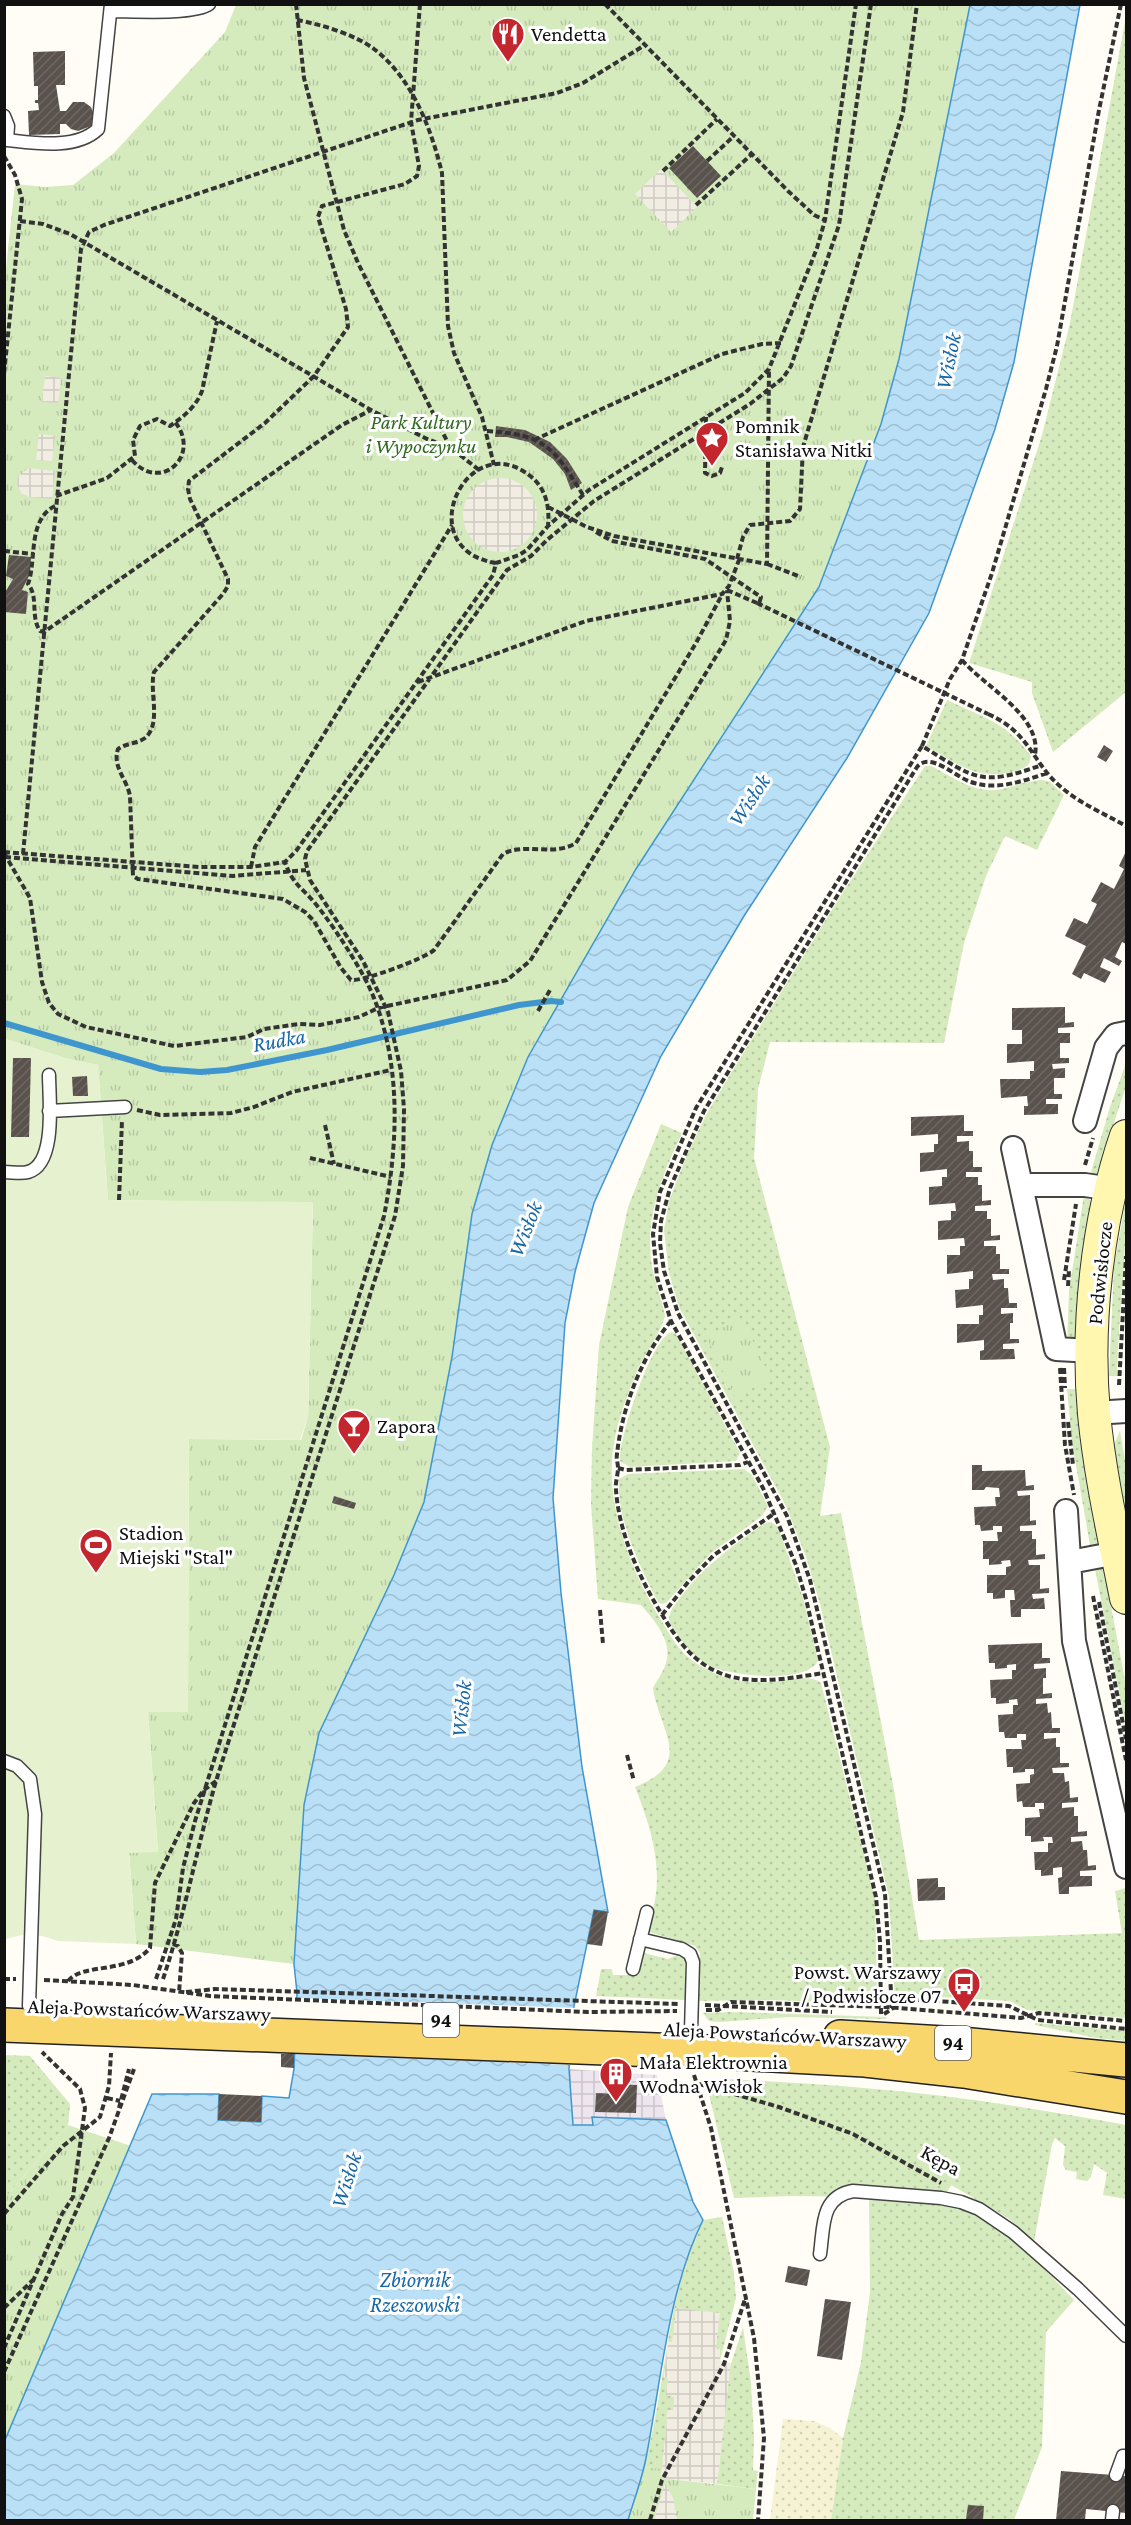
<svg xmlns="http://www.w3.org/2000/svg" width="1131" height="2525" font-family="'Crimson Pro',serif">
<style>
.industrial{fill:url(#industrial-grid)}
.farmland{fill:url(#farmland-dots)}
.grass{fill:url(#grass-dots)}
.park{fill:url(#park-tufts)}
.pitch{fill:#e6f2cf}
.plaza{fill:url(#plaza-grid)}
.water{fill:url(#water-waves);stroke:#3f96cf;stroke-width:1.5}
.pier{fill:#fffdf5}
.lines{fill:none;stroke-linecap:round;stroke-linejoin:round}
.stream{stroke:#3f96cf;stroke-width:6}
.building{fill:url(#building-hatch)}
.lane-casing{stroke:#444;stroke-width:15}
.street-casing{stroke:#444;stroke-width:26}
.secondary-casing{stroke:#333;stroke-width:34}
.primary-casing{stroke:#222;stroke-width:36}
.path{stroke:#333;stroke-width:4;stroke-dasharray:6 3;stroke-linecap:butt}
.lane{stroke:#fff;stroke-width:12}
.street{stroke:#fff;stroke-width:22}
.secondary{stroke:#fff6b0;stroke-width:32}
.primary{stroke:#f9d66b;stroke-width:33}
.path-bridge{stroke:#333;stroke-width:4;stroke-dasharray:6 3;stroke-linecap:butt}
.labels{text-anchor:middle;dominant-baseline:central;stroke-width:6;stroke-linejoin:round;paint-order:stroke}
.shield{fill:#fff;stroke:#585858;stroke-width:1.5}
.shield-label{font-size:20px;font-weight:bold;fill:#111}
.poi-label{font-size:21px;fill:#111;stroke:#fff;text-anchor:start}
.park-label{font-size:21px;font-style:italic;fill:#2f6b1f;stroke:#fff}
.street-label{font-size:21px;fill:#111;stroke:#fff}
.water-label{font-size:22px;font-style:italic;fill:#1768a6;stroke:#fff}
</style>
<defs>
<pattern id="industrial-grid" width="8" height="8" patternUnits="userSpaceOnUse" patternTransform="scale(1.5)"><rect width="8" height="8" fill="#eee6ef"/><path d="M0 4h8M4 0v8" fill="none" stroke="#cbc4cc"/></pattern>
<pattern id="farmland-dots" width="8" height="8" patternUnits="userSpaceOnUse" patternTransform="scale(1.5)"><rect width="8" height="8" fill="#f6f3d4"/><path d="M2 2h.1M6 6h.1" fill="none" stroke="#d2cfb5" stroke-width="1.8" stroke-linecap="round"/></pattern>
<pattern id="grass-dots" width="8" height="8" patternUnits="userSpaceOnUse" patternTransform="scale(1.5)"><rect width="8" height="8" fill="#d5ebbd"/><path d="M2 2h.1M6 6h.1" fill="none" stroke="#b6c8a1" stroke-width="1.8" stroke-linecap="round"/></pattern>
<pattern id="park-tufts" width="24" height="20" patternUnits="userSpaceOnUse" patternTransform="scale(1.5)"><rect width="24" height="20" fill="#d5ebbd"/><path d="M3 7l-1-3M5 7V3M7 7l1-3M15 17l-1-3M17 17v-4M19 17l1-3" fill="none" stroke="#b6c8a1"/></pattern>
<pattern id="plaza-grid" width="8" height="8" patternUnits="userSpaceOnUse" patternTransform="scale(1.5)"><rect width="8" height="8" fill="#f1ede2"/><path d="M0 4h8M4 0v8" fill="none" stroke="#cecac1"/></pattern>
<pattern id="water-waves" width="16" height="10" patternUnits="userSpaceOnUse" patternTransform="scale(1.5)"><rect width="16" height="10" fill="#b9e0f7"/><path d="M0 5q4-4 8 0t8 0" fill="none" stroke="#9ebfd3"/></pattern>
<pattern id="building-hatch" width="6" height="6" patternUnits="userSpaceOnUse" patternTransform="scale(1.5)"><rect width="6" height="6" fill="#5a524d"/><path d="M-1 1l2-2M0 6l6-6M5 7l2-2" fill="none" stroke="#6d6662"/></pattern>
</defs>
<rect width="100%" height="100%" fill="#fffdf5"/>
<!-- industrial -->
<path class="industrial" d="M569 2069 657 2075 666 2120 592 2117 593 2125H573Z"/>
<!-- farmland -->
<path class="farmland" d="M783 2419 814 2421 830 2428 843 2438 831 2520H770Z"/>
<!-- grass -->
<path class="grass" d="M1126 16V692L1053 752 1032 693V682L969 663 1042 435 1070 323Z
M947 700C983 717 1007 723 1031 756 1030 766 1025 768 1016 771 978 782 958 764 926 746Z
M925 766H931C953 777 976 795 1002 789 1016 786 1029 780 1043 780L1050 782 1064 795 1037 850 1005 836 986 876 964 943 944 1043 770 1042 758 1089 754 1158 830 1447 820 1516 841 1513 894 1790 919 1940 1122 1933 1115 1891 1126 1888V2018L1027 2010 1010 2001 906 1995 897 2001 895 1999 889 1897 820 1604 806 1557 786 1506 679 1307 669 1273 664 1230 669 1201 686 1157 706 1115 731 1073 838 900Z
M1126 1063V1086L1096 1178 1089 1179 1110 1107Z
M661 1124 682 1133C662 1176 644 1218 652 1266 655 1283 662 1299 665 1316 660 1334 646 1352 638 1369 629 1389 621 1412 616 1433 601 1497 628 1566 661 1620 667 1630 673 1641 681 1650 689 1660 703 1668 714 1673 730 1681 750 1683 768 1682 783 1682 809 1673 821 1683L875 1899 877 1995 874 2003 870 2004 773 2000 697 2001 700 1953 695 1946 646 1931C649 1921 653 1911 655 1900 662 1862 649 1822 635 1787 696 1763 659 1731 653 1688 657 1680 664 1671 666 1663 673 1641 654 1620 641 1605L598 1599 591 1504 592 1448 599 1345 628 1207Z
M1084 1195 1090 1200 1091 1205 1077 1299 1076 1341 1067 1347 1069 1291Z
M1126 1199C1127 1258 1118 1316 1117 1376H1109L1114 1267Z
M672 1332 676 1334 740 1453 736 1461 630 1467 620 1461C618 1440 652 1336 672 1332Z
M1067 1389H1076L1080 1440 1099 1544 1091 1551 1072 1442Z
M1120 1431 1126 1466V1523L1113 1447Z
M744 1469 752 1475 768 1506 762 1516 711 1553 666 1603 662 1604 658 1602C641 1569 616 1518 619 1479L628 1474Z
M771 1522 778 1527 803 1598 818 1660C809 1684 736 1676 715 1668 699 1662 687 1648 678 1635 675 1630 669 1624 669 1619 669 1610 678 1601 682 1595 706 1565 734 1544 765 1523Z
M1094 1564H1102L1104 1568 1126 1686V1727Z
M644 1953 668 1959 677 1955 685 1959V2000L596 1996 601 1969H612L613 1975H638Z
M730 2012 886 2017V2019L789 2017 720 2022 709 2021 703 2013Z
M1035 2023 1126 2031V2041L1096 2038 1035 2025Z
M5 2055 30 2056 70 2104 68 2125 5 2198Z
M705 2078C758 2081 811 2083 864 2088 952 2095 1040 2109 1126 2125V2199L1103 2195 1107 2173 1094 2164 1091 2177 1087 2181 1076 2179 1077 2172 1066 2170 1063 2165 1065 2146 1055 2138 1052 2144 1034 2242 1008 2218 951 2185 944 2197C1002 2223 1031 2255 1074 2300L1046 2332 1042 2447 1014 2520H831L843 2438 861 2362 870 2292 869 2197 792 2196 734 2198Z
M722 2217 734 2273 736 2298 720 2361V2350L668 2342 664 2377 668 2378 675 2396 673 2411 668 2410 662 2469 644 2467C667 2386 665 2297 703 2220Z
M743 2327 751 2383 754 2437 753 2470 758 2471 756 2489 717 2484 730 2367Z"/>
<!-- park -->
<path class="park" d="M236 5H970L899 359 881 424 819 587 636 869 528 1057 492 1145 472 1214 452 1357 424 1502 394 1575 319 1733 304 1805 294 1964 136 1944 129 1852H158L148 1711H188L189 1439 301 1440 308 1417 313 1203 108 1200 98 1065 68 1059 5 1039 4 287 15 184 45 187 73 185 114 153 225 32Z
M742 1318 771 1379 735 1397 706 1336Z
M68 2125 131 2146 5 2440V2198Z
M644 2467 662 2469 661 2478 756 2489 753 2520H628Z"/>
<!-- pitch -->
<path class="pitch" d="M5 1039 68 1059 98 1065 108 1200 313 1202 308 1417 300 1440 189 1439 188 1712H148L158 1852 129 1853 136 1944 58 1941 42 1936 22 1935 5 1939Z"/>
<!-- plaza -->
<path class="plaza" d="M661 169 697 207 671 232 635 194Z
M45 376 61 378 58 403 42 402Z
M39 434 55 436 52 461 36 460Z
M29 468 55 471 52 499 29 497 21 493 17 484 18 476Z
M463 515a37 37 0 1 1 74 0a37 37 0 1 1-74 0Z
M676 2308 720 2313 716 2348 720 2349V2361L731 2363 717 2484 661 2478 668 2410H673L674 2397 666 2395 668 2378 664 2377 668 2342H672Z
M665 2483 673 2498 677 2520H654Z"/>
<!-- water -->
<path class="water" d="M970 5H1080L1014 362 995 429 929 613 847 758 744 916 661 1056 594 1203 575 1272 565 1323 553 1498 561 1593 582 1767 608 1912 594 1910 573 2011 569 2069 573 2125H593L592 2117 666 2120 693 2202 703 2220C668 2290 661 2382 646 2458 642 2479 634 2500 628 2520H5V2440L152 2094H219L218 2120 261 2122 262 2096 289 2098 294 2069 297 1993 294 1964 304 1805 319 1733 394 1575 424 1502 452 1357 472 1214 492 1145 528 1057 636 869 819 587 881 424 899 359Z"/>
<!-- pier -->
<path class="pier" d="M295 1998 577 2008 572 2065 294 2054Z"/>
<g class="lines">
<!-- stream -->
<path class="stream" d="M4 1023 161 1069 200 1072 227 1070 327 1050 519 1005 551 1001 561 1002"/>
</g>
<!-- building -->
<path class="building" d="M65 51V85H56L60 111H66L73 102H84L91 107 93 113 91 126 78 131 71 129 66 124H60V134L29 135 28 111 39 110 38 103H35V100H38V86H34L33 52Z
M693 146 721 176 697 198 669 168Z
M496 426 525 430 550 442 567 459 582 483 571 490 565 474 553 459 529 442 507 437H495Z
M9 555 31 557 30 574 22 590 28 592 26 614 4 612V594L13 579 6 576Z
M1104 745 1113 751 1106 762 1097 757Z
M1126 851V944L1122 942 1115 957 1122 961 1119 966 1104 958 1100 967 1111 972 1105 983 1084 973 1081 979 1072 974 1086 946 1065 936 1074 918 1087 924 1097 904 1091 901 1101 882 1114 889 1124 869 1119 866Z
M1065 1007V1023L1074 1022V1027L1058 1028V1033H1070V1043H1060V1058H1069V1063L1052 1064 1053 1069 1065 1068V1078H1054V1094H1062V1099H1046V1104H1058V1114L1024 1115V1106H1028L1027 1096 1001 1098 1000 1079H1030V1071H1034V1061L1007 1063V1044H1022V1030H1012V1008Z
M13 1058H31L29 1137H11Z
M87 1076 88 1096H73L72 1077Z
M964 1115V1131H973V1136H957V1142L969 1141V1151H973V1167H982V1172H966V1177H978V1185H982V1201L991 1200V1205L975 1206V1211H987V1219H991V1236L1000 1235V1240L984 1241V1246H996V1254H1000V1269H1009V1274H992L993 1280 1004 1279V1288H1008L1009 1303H1017V1308H1001V1314L1013 1313V1323H1010V1339H1019V1343L1003 1344V1349H1014L1015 1359 980 1360V1351L984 1350V1340L957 1343V1324H979V1315H983V1305L956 1308 955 1290 969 1289V1279H973V1271L947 1274V1255H960V1246H965L964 1238 938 1240V1221L951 1220V1211H956L955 1203 929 1205V1187L942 1186V1177H947V1169L920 1172V1153L934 1152V1144H938V1134L911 1136V1117Z
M972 1465H982V1471L1025 1470 1026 1486 1034 1485V1490L1017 1491 1018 1496 1030 1495V1521L1036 1520V1525L1020 1526V1531H1032V1539H1036V1555L1045 1554V1559L1028 1560 1029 1565H1040V1589L1049 1588V1593L1032 1594 1033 1599 1044 1598 1045 1609H1021V1617H1011L1010 1600H1015L1014 1590H1005V1598L993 1599V1593H987V1575H1006V1567L1011 1566 1010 1560 1001 1561 1002 1564 989 1565V1559H983V1541H998L997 1532H1002V1526H993V1530L981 1531 980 1525H975L974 1507 996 1506 995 1497H1000L999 1488 986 1487 984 1490H972Z
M334 1496 356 1503 354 1509 332 1503Z
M1042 1643V1658H1050V1663L1034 1664V1669L1046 1668V1678H1043V1694L1052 1693V1698L1036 1699V1704L1047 1703 1048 1713 1051 1712 1052 1728H1060V1733H1044V1739L1056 1738V1747H1060V1763H1069V1767L1052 1768 1053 1773H1064L1065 1782 1069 1781 1070 1798 1078 1797V1802L1062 1803V1808L1074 1807V1816H1078V1832L1087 1831V1836L1071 1837V1842L1082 1841 1083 1850H1087L1088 1866 1096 1865V1870L1080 1871V1876H1092V1886L1069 1887V1894H1059L1058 1878 1062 1877V1867L1053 1868V1875L1041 1876V1870H1035L1034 1852H1048V1843H1053L1052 1837H1043L1044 1841 1031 1842V1836H1025V1818L1040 1817 1039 1809H1044V1803H1035V1807H1023L1022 1801 1017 1802 1016 1784 1030 1783V1775L1034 1774V1769H1025V1772L1013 1773V1767H1007L1006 1749H1022L1021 1740H1026V1734H1017V1738H1005L1004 1732H999L998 1715 1013 1714V1705H1018L1017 1699 1009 1700V1703L996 1704V1698H991L990 1680 1012 1679V1670H1016V1664L1007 1665V1668L995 1669V1663H989L988 1645Z
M938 1878V1887H945V1900L918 1901 917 1879Z
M594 1910 608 1912 602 1946 587 1944Z
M281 2054H294V2068L281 2067Z
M616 2084 637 2085 636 2113 595 2112 596 2093 616 2094Z
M219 2094 262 2096 261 2122 218 2120Z
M788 2266 810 2270 807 2286 785 2282Z
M825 2299 851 2302 842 2360 817 2356Z
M1061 2471 1126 2476V2513L1086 2509 1085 2520H1056Z
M968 2505 984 2506 983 2520 966 2519Z"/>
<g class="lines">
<!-- lane casing -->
<g class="lane-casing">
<path id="lane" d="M111 11C132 11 194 15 209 4
M4 116 8 126 7 140C35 143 76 150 98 129L111 4
M49 1111 125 1107
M4 1172C12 1172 21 1174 28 1172 57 1164 49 1098 49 1075
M4 1761 17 1766 30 1779 35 1814 29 2006
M640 1939 682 1949 690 1954 693 1962 691 2031
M633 1969 647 1912
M820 2254C824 2227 820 2197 853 2191L941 2198 961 2202 979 2209 1013 2232 1078 2289 1126 2336
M1116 2475 1123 2456H1126
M1112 2520 1113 2511"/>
</g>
<!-- street casing -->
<g class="street-casing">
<path id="street" d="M1085 1121 1106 1048 1116 1035 1126 1033
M1013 1148 1056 1349 1093 1351
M1021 1185H1085L1112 1189
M1094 1413 1126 1411
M1066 1511 1074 1641 1126 1867
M1070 1562 1117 1553"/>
</g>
<!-- secondary casing -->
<g class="secondary-casing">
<path id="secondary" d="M1126 1136C1097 1221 1086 1325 1094 1414 1100 1476 1114 1537 1126 1598"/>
</g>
<!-- primary casing -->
<g class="primary-casing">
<path id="primary" d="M4 2025 734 2053 865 2060 964 2071 1126 2097
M840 2037 961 2044 1126 2060"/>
</g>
<!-- path -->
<path class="path" d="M296 4 304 78 344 230 358 263 450 447 479 470
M420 4 411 122 419 166 417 176 405 184 322 206 318 217 346 309 348 327 314 376 265 423 189 481 188 489 190 499 228 579V586L223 594 154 672C149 691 162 724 145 738 137 744 126 743 118 749 112 767 127 779 130 796L133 876 138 879 283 899 305 912 314 921 341 968 351 980C362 982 426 958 434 950L503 854C525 842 553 857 576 843L696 643 723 593
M605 4 788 191 814 215 825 220
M297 20C320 24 356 35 374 49 412 78 431 128 442 173L448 326 454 353 482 417 494 465
M4 156 15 175 22 199 4 374
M707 161 734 136
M663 171 717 119
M696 205 752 154
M20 221 43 224 70 234 371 410 427 439 449 447
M706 417 705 473 712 476 720 473 722 467
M487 431C546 435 553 447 583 495
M534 440 722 354 762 344 781 343
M132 460C160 493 202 456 175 422
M56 496 107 478 135 456 133 440 140 426 157 419 170 426C183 417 196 407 202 391L217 321
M55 506C27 520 37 560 28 584 39 597 30 616 40 631L44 632 342 425 371 410
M548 507 587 527 614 536 767 564 769 369
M596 532 612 541
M4 551 34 554
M737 559 743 537 750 525 790 521 800 509 803 447 903 112 917 4
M496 563C409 549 466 427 529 475 545 487 550 505 548 525
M767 564 801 577
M727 590 757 603
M962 660C985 687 1042 716 1035 755
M418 682 586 621 722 594 729 586 739 560
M988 714C1031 733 1031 762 1062 788 1081 804 1105 814 1126 826
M922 746 950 679 962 660 992 573 1046 389 1057 346 1099 110 1121 4
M4 852 199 867H251L285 862
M4 853 30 898 42 982 49 1003 58 1014 86 1027 174 1046 247 1037 264 1029 299 1024 320 1025 359 1017 378 1008 507 980 530 961 726 640 730 621 727 590
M23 854 81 249 89 232 104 225 418 120 557 93 583 83 645 45
M5 857 233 876 306 870
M251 867 255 847 452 525
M538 1011 550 990
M137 1110 160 1115 231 1113 254 1107 292 1092 391 1070
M325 1125 334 1164
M310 1158 391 1177
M1085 1165 1093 1138
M119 1200 122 1120
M1064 1280 1076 1204
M1068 1286 1069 1270
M671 1321C641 1357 622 1408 617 1454 616 1459 618 1463 618 1468 618 1475 615 1482 616 1490 619 1533 639 1577 661 1613 677 1639 691 1661 720 1673 750 1686 792 1678 823 1673
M1060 1368 1065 1445 1074 1495
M1064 1368 1065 1388
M1119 1385 1126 1256
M1068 1422 1073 1465
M618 1468 626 1470 740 1465 748 1462
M1093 1596 1126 1760
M1099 1602 1126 1739
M600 1610 603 1644
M662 1615 689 1581 714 1555 775 1513
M627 1755 634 1781
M173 1944 178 1946 182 1953 179 1993
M4 1979H16
M156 1979 176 1919 183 1868 195 1821 384 1216C397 1150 401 1078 379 1012 371 986 356 962 341 939 333 927 324 914 314 902 301 887 292 883 285 862L296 851 493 575 496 563 519 555 527 550 548 526 589 490 745 393 769 369 817 248 825 220 856 4
M163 1979C185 1914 197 1847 216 1781L395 1216 403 1166 404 1109 401 1071 388 1012 363 961 310 880 305 859 307 851 507 570 531 556 547 540 594 501 750 404 783 378 791 366 839 225 871 4
M44 1980 133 1985 210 1996 588 2012 677 2011
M68 1981C84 1962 127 1975 150 1948L155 1883 194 1803 204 1790 216 1781
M186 1992 215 1989 679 2004
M705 2005 832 2012
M892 2008 885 1894 810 1580 787 1516 678 1313 664 1271 660 1243 661 1221 670 1188 704 1111 917 767C931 751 955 777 971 782 997 791 1022 781 1048 773
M706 2010H718L731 2002 887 2007 1021 2018 1039 2013 1126 2021
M881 2014 880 1942 876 1897 806 1599 796 1565 763 1488 671 1321 657 1277 653 1234 660 1192 696 1108 922 746C976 779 980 787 1042 765
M884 2014 907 1999 1009 2006 1038 2020 1126 2029
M694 2075 711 2128 754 2338 764 2438 758 2520
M699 2084 779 2107 853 2134 941 2183
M107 2098 120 2101
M119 2108 129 2069
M4 2214 63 2146 100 2117 109 2086 111 2053
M4 2308 34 2279
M4 2348 62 2214 73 2197 85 2108 80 2089 42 2052
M4 2372 109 2138 134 2069
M650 2520 662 2480 724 2364 746 2296"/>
<!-- lane -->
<use href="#lane" class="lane"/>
<!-- street -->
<use href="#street" class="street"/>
<!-- secondary -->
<use href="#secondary" class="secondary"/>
<!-- primary -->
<use href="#primary" class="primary"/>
<!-- path-bridge -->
<path class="path-bridge" d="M612 541 705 559 761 597 759 604
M757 603 988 714"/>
</g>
<!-- icons -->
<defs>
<g id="restaurant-pin" transform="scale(1.725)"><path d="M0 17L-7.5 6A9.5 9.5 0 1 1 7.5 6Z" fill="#c4262e" stroke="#fff"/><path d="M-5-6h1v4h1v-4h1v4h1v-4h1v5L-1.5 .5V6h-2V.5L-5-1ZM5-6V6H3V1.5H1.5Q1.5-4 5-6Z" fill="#fff"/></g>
<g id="sight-pin" transform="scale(1.725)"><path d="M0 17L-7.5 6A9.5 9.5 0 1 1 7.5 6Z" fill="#c4262e" stroke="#fff"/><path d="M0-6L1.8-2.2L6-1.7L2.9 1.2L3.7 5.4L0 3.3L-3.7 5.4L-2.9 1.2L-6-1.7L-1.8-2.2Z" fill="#fff"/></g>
<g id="bar-pin" transform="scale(1.725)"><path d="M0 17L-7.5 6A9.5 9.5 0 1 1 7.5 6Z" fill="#c4262e" stroke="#fff"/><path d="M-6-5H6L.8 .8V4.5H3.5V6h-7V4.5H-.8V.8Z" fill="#fff"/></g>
<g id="stadium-pin" transform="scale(1.725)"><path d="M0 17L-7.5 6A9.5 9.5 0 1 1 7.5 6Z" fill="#c4262e" stroke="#fff"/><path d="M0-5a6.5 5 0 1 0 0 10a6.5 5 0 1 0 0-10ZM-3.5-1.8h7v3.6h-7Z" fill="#fff"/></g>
<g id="bus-pin" transform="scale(1.725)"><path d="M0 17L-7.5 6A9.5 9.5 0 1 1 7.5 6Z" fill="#c4262e" stroke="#fff"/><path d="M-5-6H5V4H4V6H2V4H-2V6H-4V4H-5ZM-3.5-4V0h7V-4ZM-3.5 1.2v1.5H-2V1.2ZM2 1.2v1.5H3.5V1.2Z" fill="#fff"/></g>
<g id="building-pin" transform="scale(1.725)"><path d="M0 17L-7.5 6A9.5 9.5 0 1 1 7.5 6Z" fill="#c4262e" stroke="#fff"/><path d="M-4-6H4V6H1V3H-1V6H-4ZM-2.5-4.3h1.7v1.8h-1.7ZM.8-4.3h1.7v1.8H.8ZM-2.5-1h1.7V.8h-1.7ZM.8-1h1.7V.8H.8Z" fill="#fff"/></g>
</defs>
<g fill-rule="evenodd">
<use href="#restaurant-pin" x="508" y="34"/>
<use href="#sight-pin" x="712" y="438"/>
<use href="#bar-pin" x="354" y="1426"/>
<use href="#stadium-pin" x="96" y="1545"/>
<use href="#bus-pin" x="964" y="1984"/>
<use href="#building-pin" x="616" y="2074"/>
</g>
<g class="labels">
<!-- shield labels -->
<g class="shield">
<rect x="423" y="2003" width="36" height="34" rx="4.5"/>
<rect x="935" y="2026" width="36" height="34" rx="4.5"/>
</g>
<g class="shield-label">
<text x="441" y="2020">94</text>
<text x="953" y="2043">94</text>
</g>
<!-- poi labels -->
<g class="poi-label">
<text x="531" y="34">Vendetta</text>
<text x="735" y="426">Pomnik<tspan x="735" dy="24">Stanisława Nitki</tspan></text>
<text x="377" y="1426">Zapora</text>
<text x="119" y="1533">Stadion<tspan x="119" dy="24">Miejski "Stal"</tspan></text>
<text x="941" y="1972" text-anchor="end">Powst. Warszawy<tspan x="941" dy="24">/ Podwisłocze 07</tspan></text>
<text x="639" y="2062">Mała Elektrownia<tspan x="639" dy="24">Wodna Wisłok</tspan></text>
</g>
<!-- park labels -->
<g class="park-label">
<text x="421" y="422">Park Kultury<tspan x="421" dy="24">i Wypoczynku</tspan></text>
</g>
<!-- street labels -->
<g class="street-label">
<text transform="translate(1100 1273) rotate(-84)">Podwisłocze</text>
<text transform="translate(149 2010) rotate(2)">Aleja Powstańców Warszawy</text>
<text transform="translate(785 2035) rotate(3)">Aleja Powstańców Warszawy</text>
<text transform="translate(941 2160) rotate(29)">Kępa</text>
</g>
<!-- water labels -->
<g class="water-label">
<text transform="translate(948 361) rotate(-78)">Wisłok</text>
<text transform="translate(749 800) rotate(-56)">Wisłok</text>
<text transform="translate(279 1040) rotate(-10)">Rudka</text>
<text transform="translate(525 1229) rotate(-68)">Wisłok</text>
<text transform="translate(461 1709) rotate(-84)">Wisłok</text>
<text transform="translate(346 2180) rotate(-72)">Wisłok</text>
<text x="415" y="2279">Zbiornik<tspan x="415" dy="25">Rzeszowski</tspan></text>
</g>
</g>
<!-- border -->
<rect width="1131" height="2525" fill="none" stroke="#111111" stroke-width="12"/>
</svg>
